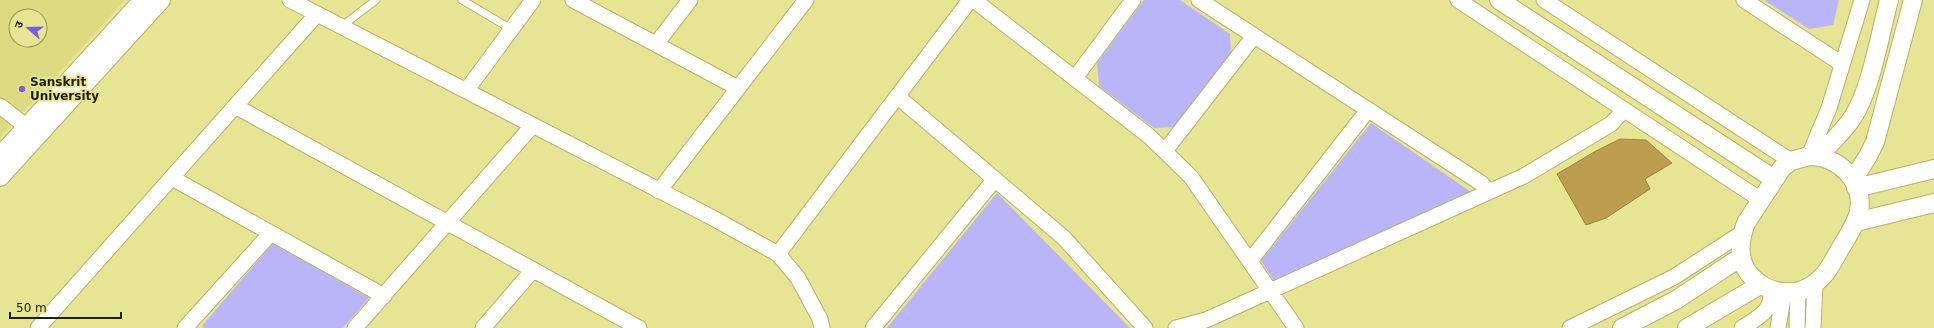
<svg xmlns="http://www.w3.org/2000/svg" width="1934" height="328" font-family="'DejaVu Sans','Noto Sans Devanagari',sans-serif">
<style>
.built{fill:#dcdb81;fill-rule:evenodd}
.green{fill:#bab5f8}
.building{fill:#bd9e51;stroke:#a18335}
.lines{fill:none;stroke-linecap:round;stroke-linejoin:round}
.service-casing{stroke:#b5b363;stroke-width:9}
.minor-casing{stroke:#b5b363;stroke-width:17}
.tertiary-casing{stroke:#b5b363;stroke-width:20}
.service{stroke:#fff;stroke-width:7}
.minor{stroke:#fff;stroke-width:15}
.tertiary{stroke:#fff;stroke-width:18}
.poi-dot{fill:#755fda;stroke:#e6e594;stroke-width:1.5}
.labels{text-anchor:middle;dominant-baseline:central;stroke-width:3.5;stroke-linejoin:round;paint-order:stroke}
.poi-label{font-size:12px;font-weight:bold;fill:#201e00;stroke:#e6e594;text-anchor:start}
</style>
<rect width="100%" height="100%" fill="#e6e594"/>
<!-- built -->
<path class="built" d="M0 0H125L0 137ZM16 16H40V40H16Z"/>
<!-- green -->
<path class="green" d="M1144 0H1180L1230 34 1231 53 1176 127 1154 128 1099 86 1097 63Z
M1764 0H1839L1833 25 1809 29Z
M1371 123 1471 192 1275 282 1261 261Z
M997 193 1130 328H887Z
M273 243 369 298 343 328H204L202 326Z"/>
<!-- building -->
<path class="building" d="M1620 139 1646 140 1672 163 1645 179 1650 189 1606 218 1586 225 1557 174 1596 151Z"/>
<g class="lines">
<!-- service casing -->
<g class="service-casing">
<path id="service" d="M462 0 511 29
M342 26 376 0"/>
</g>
<!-- minor casing -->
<g class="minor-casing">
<path id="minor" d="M290 0 711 217 778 254 798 278 820 319 822 328
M573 0 738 88
M974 0 1149 136 1191 177 1296 328
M1199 0 1481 183 1489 192
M1458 0 1761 200
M1544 0 1791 161
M1744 0 1842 64
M656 44 690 0
M1075 78 1133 0
M466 91 533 0
M897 96 1064 238 1145 328
M0 106 27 127
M235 106 639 328
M1165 151 1254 36
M1809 156 1829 108 1862 0
M172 178 384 296
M659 191 806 0
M778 254 970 0
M1250 261 1368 110
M38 328 317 14
M185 328 271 233
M355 328 533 125
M483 328 533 270
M873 328 995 179
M1176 328 1206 320 1524 176 1611 124 1624 110
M1570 328 1674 277 1742 233
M1742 328C1758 317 1773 312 1771 290
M1778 328 1784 292
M1797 328 1798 291
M1813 328 1815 284"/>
</g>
<!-- tertiary casing -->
<g class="tertiary-casing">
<path id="tertiary" d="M1499 0 1774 179
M0 156 143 0
M1809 156C1837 156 1865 180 1859 211 1856 225 1847 237 1840 249 1833 261 1827 275 1815 283 1796 298 1768 294 1752 277 1737 262 1739 241 1746 223L1782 168 1791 161Z
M1818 156C1830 144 1843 132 1853 117 1871 89 1880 34 1889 0
M0 177 161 0
M1853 180 1868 156 1875 142 1913 0
M1856 188 1934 169
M1856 222 1934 203
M1622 328 1676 300 1741 257
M1687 328 1760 285"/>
</g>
<!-- service -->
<use href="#service" class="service"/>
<!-- minor -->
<use href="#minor" class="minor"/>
<!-- tertiary -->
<use href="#tertiary" class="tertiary"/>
</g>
<!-- markers -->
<circle class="poi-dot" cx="22" cy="89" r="4"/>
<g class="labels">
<!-- poi labels -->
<g class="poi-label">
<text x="30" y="82">Sanskrit<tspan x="30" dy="14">University</tspan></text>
</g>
</g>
<!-- north arrow -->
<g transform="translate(28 28) rotate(290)"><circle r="19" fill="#e6e594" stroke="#979559"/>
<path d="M0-3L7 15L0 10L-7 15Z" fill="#755fda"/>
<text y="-6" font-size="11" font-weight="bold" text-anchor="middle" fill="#201e00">उ</text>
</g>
<!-- scale -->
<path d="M10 312v6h111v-6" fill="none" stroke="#201e00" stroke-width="2"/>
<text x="16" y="312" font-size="12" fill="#201e00" stroke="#e6e594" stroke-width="3" paint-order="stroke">50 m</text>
</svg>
